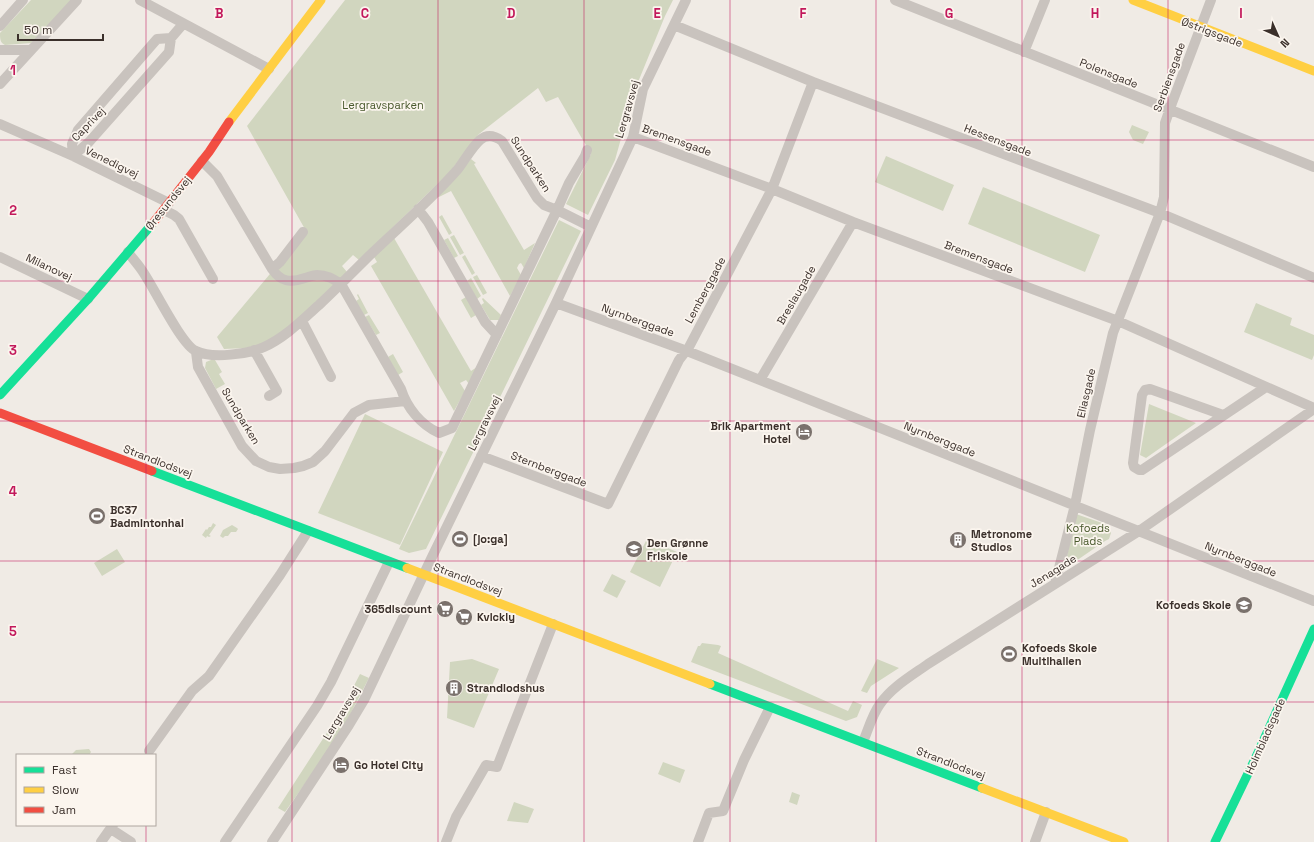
<svg xmlns="http://www.w3.org/2000/svg" width="1314" height="842" font-family="'Space Grotesk',sans-serif">
<style>
.green{fill:#d1d6bf}
.lines{fill:none;stroke-linecap:round;stroke-linejoin:round}
.street{stroke:#c9c3be;stroke-width:10}
.fast{stroke:#16e098;stroke-width:9}
.slow{stroke:#ffcf43;stroke-width:9}
.jam{stroke:#f24e42;stroke-width:9}
.grid{fill:none;stroke:#c2185b;stroke-width:1;stroke-opacity:0.55}
.labels{text-anchor:middle;dominant-baseline:central;stroke-width:3.5;stroke-linejoin:round;paint-order:stroke}
.street-label{font-size:11px;fill:#3b302b;stroke:#fbf5ee}
.park-label{font-size:11px;fill:#4a5a2e;stroke:#fbf5ee}
.poi-label{font-size:11px;font-weight:bold;fill:#3b302b;stroke:#fbf5ee;text-anchor:start}
.grid-label{font-size:13px;text-anchor:middle;font-weight:bold;fill:#c2185b;stroke:#fbf5ee;stroke-width:3.5;stroke-linejoin:round;paint-order:stroke}
</style>
<rect width="100%" height="100%" fill="#f0ebe5"/>
<!-- green -->
<path class="green" d="M31 0H72L31 43 5 45C0 43 0 38 0 33Z
M345 0H673L665 16 634 92 615 160 588 215 566 204 591 154 558 97 546 102 538 88 479 134 449 173 359 260 353 255 342 266 347 272 287 330 266 343 246 348 224 349 217 337 306 231 247 126Z
M1132 125 1149 132 1143 144 1133 140 1129 132Z
M886 156 954 185 943 211 875 182Z
M471 159 476 163 474 164 524 250 535 243 524 268 521 263 519 264 517 268 521 275 510 296 451 191 439 197 438 196 456 177Z
M983 187 1100 235 1085 272 968 224Z
M442 215 452 233 449 235 439 217Z
M559 220 581 231 426 549 409 553 399 549Z
M454 235 464 253 460 255 450 237Z
M394 238 471 371 477 367 469 384 466 380 460 383 465 391 454 411 371 266 377 262 374 257Z
M448 238 458 256 454 258 444 240Z
M465 255 475 273 472 275 462 257Z
M477 275 487 293 483 295 473 277Z
M471 278 481 296 477 299 467 281Z
M358 294 368 313 364 315 356 301 359 299 357 295Z
M466 297 476 315 471 318 461 300Z
M483 298 501 315 499 320H490L481 305 484 303 482 299Z
M1256 303 1292 318 1290 325 1314 335V355L1312 360 1244 332Z
M369 315 380 333 376 335 365 317Z
M393 354 403 372 398 375 388 357Z
M211 360H215L222 372 219 374 225 384 216 389 205 368 206 362Z
M1149 404 1196 423 1146 458 1140 455Z
M365 414 443 452 400 545 318 513Z
M1076 514 1105 524 1109 527 1111 533 1109 539 1105 541 1073 563 1068 561 1067 556Z
M213 523 216 525 209 535 211 536 209 537 207 536 206 538 202 535 206 529 207 530 209 527H211Z
M232 525 237 528 238 529 236 532H231L228 536H225L223 538 220 536 223 530Z
M647 539 677 552 660 587 630 572Z
M117 549 125 562 102 576 94 563Z
M612 574 626 581 617 598 603 591Z
M702 643 718 645 721 646 718 653 848 711 853 701 862 705 857 717 846 721 691 662 698 646H700Z
M472 659 499 669 474 728 447 718 450 662Z
M877 659 899 668 871 686 867 693 861 691Z
M360 674 369 678 340 734 285 812 278 808 341 711Z
M89 749 91 752 89 755H71L76 750Z
M663 762 685 770 680 783 658 774Z
M792 792 800 795 797 805 789 802Z
M514 802 534 809 528 823 507 821Z"/>
<g class="lines">
<!-- street -->
<path class="street" d="M140 0 269 69
M895 0 1314 167
M674 25 813 82 1160 213 1314 278
M0 26 23 0
M0 50H31
M1024 52 1045 0
M0 84 77 0
M0 124 73 156 169 203
M633 137 772 189 853 222 1118 321 1314 408
M73 156 89 142 169 52 171 38 183 24
M73 156 72 144 78 130 157 39 171 38
M202 161 217 176 272 269C281 282 290 283 305 278 309 277 313 275 317 275 327 275 333 279 341 284L401 389C407 408 421 425 439 433L452 428 557 210 569 183 585 156 587 150
M418 209 428 222 485 322 497 335
M164 210 174 215 179 219 213 279
M128 252C132 258 137 263 141 269 153 285 181 345 196 351 212 359 249 354 264 347 286 337 302 320 319 305 336 289 353 272 369 256 399 227 431 200 458 169 465 160 472 147 480 140 487 134 495 136 502 141L537 198 544 205 557 210 591 227
M0 257 88 299
M272 269 280 262 303 232
M556 303 687 351 1314 601
M302 321 331 377
M254 350 277 391 269 396
M196 352 198 367 242 446 256 461 269 467 280 469 294 468 303 466 313 462 325 451 354 413 369 405 405 401
M760 380 853 222
M1223 415 1150 389 1145 390 1142 395 1133 463 1134 467 1139 470H1142L1266 387
M481 456 608 504 679 360 689 347 772 189 813 82
M1055 584 1075 505 1090 430 1113 333 1160 213 1164 197 1165 123 1172 103 1211 0
M863 742C868 730 872 715 880 704 892 687 911 676 928 664L1139 531 1314 409
M149 751 192 691 209 676 280 575 308 531
M111 829 131 842
M101 842 113 825
M225 842 317 706 331 682 389 562
M272 842 349 725 364 700 432 557 556 303 633 137 643 89 686 0
M446 842 456 817 486 765 497 767 553 624
M698 842 709 813 723 811 744 760 770 707
M1035 842 1046 812"/>
<!-- fast -->
<path class="fast" d="M0 395 88 299 153 223
M152 471 407 568
M710 684 982 788
M1215 842 1255 759 1314 629"/>
<!-- slow -->
<path class="slow" d="M1133 0 1314 71
M229 122 321 0
M407 568 710 684
M982 788 1124 842"/>
<!-- jam -->
<path class="jam" d="M153 223 209 152 229 122
M0 413 152 471"/>
</g>
<!-- grid -->
<path class="grid" d="M146 0V755M292 0V842M438 0V842M584 0V842M730 0V842M876 0V842M1022 0V842M1168 0V842M0 140H1314M0 281H1314M0 421H1314M0 561H1314M0 702H1314M146 825V842"/>
<!-- icons -->
<defs>
<g id="hotel-disc" transform="scale(0.9)"><circle r="9.5" fill="#7a716c" stroke="#fbf5ee"/><path d="M-6-4.5h1.5V1H6V5H4.5V3h-9V5H-6ZM-4 0a1.8 1.8 0 1 1 3.6 0ZM.5 0V-2.5h3Q6-2.5 6 0Z" fill="#fff"/></g>
<g id="stadium-disc" transform="scale(0.9)"><circle r="9.5" fill="#7a716c" stroke="#fbf5ee"/><path d="M0-5a6.5 5 0 1 0 0 10a6.5 5 0 1 0 0-10ZM-3.5-1.8h7v3.6h-7Z" fill="#fff"/></g>
<g id="building-disc" transform="scale(0.9)"><circle r="9.5" fill="#7a716c" stroke="#fbf5ee"/><path d="M-4-6H4V6H1V3H-1V6H-4ZM-2.5-4.3h1.7v1.8h-1.7ZM.8-4.3h1.7v1.8H.8ZM-2.5-1h1.7V.8h-1.7ZM.8-1h1.7V.8H.8Z" fill="#fff"/></g>
<g id="school-disc" transform="scale(0.9)"><circle r="9.5" fill="#7a716c" stroke="#fbf5ee"/><path d="M0-5L7-2L0 1L-7-2ZM-4 1L0 2.5L4 1V4Q0 6-4 4Z" fill="#fff"/></g>
<g id="supermarket-disc" transform="scale(0.9)"><circle r="9.5" fill="#7a716c" stroke="#fbf5ee"/><path d="M-6-5.5h2.5l.6 2H6L4.5 2H-2.5L-4.4-4H-6ZM-1.5 3.2a1.3 1.3 0 1 0 .1 0ZM3 3.2a1.3 1.3 0 1 0 .1 0Z" fill="#fff"/></g>
</defs>
<g fill-rule="evenodd">
<use href="#hotel-disc" x="804" y="432"/>
<use href="#stadium-disc" x="97" y="516"/>
<use href="#stadium-disc" x="460" y="539"/>
<use href="#building-disc" x="958" y="540"/>
<use href="#school-disc" x="634" y="549"/>
<use href="#school-disc" x="1244" y="605"/>
<use href="#supermarket-disc" x="445" y="609"/>
<use href="#supermarket-disc" x="464" y="617"/>
<use href="#stadium-disc" x="1009" y="654"/>
<use href="#building-disc" x="454" y="688"/>
<use href="#hotel-disc" x="341" y="765"/>
</g>
<g class="labels">
<!-- street labels -->
<g class="street-label">
<text transform="translate(1212 32) rotate(21)">Østrigsgade</text>
<text transform="translate(1109 73) rotate(22)">Polensgade</text>
<text transform="translate(1169 77) rotate(-70)">Serbiensgade</text>
<text transform="translate(627 109) rotate(-74)">Lergravsvej</text>
<text transform="translate(88 124) rotate(-46)">Caprivej</text>
<text transform="translate(677 140) rotate(20)">Bremensgade</text>
<text transform="translate(998 140) rotate(21)">Hessensgade</text>
<text transform="translate(112 162) rotate(26)">Venedigvej</text>
<text transform="translate(531 164) rotate(57)">Sundparken</text>
<text transform="translate(168 203) rotate(-51)">Øresundsvej</text>
<text transform="translate(979 257) rotate(21)">Bremensgade</text>
<text transform="translate(49 267) rotate(25)">Milanovej</text>
<text transform="translate(705 290) rotate(-62)">Lemberggade</text>
<text transform="translate(796 295) rotate(-60)">Breslaugade</text>
<text transform="translate(638 320) rotate(20)">Nyrnberggade</text>
<text transform="translate(1086 393) rotate(-77)">Eliasgade</text>
<text transform="translate(241 416) rotate(59)">Sundparken</text>
<text transform="translate(484 423) rotate(-64)">Lergravsvej</text>
<text transform="translate(940 439) rotate(22)">Nyrnberggade</text>
<text transform="translate(158 461) rotate(21)">Strandlodsvej</text>
<text transform="translate(549 469) rotate(21)">Sternberggade</text>
<text transform="translate(1241 559) rotate(22)">Nyrnberggade</text>
<text transform="translate(1053 571) rotate(-32)">Jenagade</text>
<text transform="translate(468 579) rotate(21)">Strandlodsvej</text>
<text transform="translate(341 713) rotate(-59)">Lergravsvej</text>
<text transform="translate(1265 736) rotate(-66)">Holmbladsgade</text>
<text transform="translate(951 763) rotate(21)">Strandlodsvej</text>
</g>
<!-- park labels -->
<g class="park-label">
<text x="383" y="105">Lergravsparken</text>
<text x="1088" y="528">Kofoeds<tspan x="1088" dy="13">Plads</tspan></text>
</g>
<!-- poi labels -->
<g class="poi-label">
<text x="791" y="426" text-anchor="end">Brik Apartment<tspan x="791" dy="13">Hotel</tspan></text>
<text x="110" y="510">BC37<tspan x="110" dy="13">Badmintonhal</tspan></text>
<text x="971" y="534">Metronome<tspan x="971" dy="13">Studios</tspan></text>
<text x="473" y="539">[jo:ga]</text>
<text x="647" y="543">Den Grønne<tspan x="647" dy="13">Friskole</tspan></text>
<text x="1231" y="605" text-anchor="end">Kofoeds Skole</text>
<text x="432" y="609" text-anchor="end">365discount</text>
<text x="477" y="617">Kvickly</text>
<text x="1022" y="648">Kofoeds Skole<tspan x="1022" dy="13">Multihallen</tspan></text>
<text x="467" y="688">Strandlodshus</text>
<text x="354" y="765">Go Hotel City</text>
</g>
</g>
<g class="grid-label">
<text x="219" y="18">B</text>
<text x="365" y="18">C</text>
<text x="511" y="18">D</text>
<text x="657" y="18">E</text>
<text x="803" y="18">F</text>
<text x="949" y="18">G</text>
<text x="1095" y="18">H</text>
<text x="1241" y="18">I</text>
<text x="13" y="75">1</text>
<text x="13" y="215">2</text>
<text x="13" y="355">3</text>
<text x="13" y="496">4</text>
<text x="13" y="636">5</text>
</g>
<!-- legend -->
<rect x="16" y="754" width="140" height="72" fill="#fbf5ee" stroke="#aea6a0"/>
<rect x="24" y="767" width="20" height="6" fill="#16e098" stroke="#aea6a0"/>
<text x="52" y="774" font-size="12" fill="#3b302b">Fast</text>
<rect x="24" y="787" width="20" height="6" fill="#ffcf43" stroke="#aea6a0"/>
<text x="52" y="794" font-size="12" fill="#3b302b">Slow</text>
<rect x="24" y="807" width="20" height="6" fill="#f24e42" stroke="#aea6a0"/>
<text x="52" y="814" font-size="12" fill="#3b302b">Jam</text>
<!-- north arrow -->
<g transform="translate(1278 36) rotate(135)" stroke="#fbf5ee" stroke-width="3" paint-order="stroke">
<path d="M0-3L7 15L0 10L-7 15Z" fill="#3b302b"/>
<text y="-6" font-size="11" font-weight="bold" text-anchor="middle" fill="#3b302b">N</text>
</g>
<!-- scale -->
<path d="M18 34v6h85v-6" fill="none" stroke="#3b302b" stroke-width="2"/>
<text x="24" y="34" font-size="12" fill="#3b302b" stroke="#fbf5ee" stroke-width="3" paint-order="stroke">50 m</text>
</svg>
